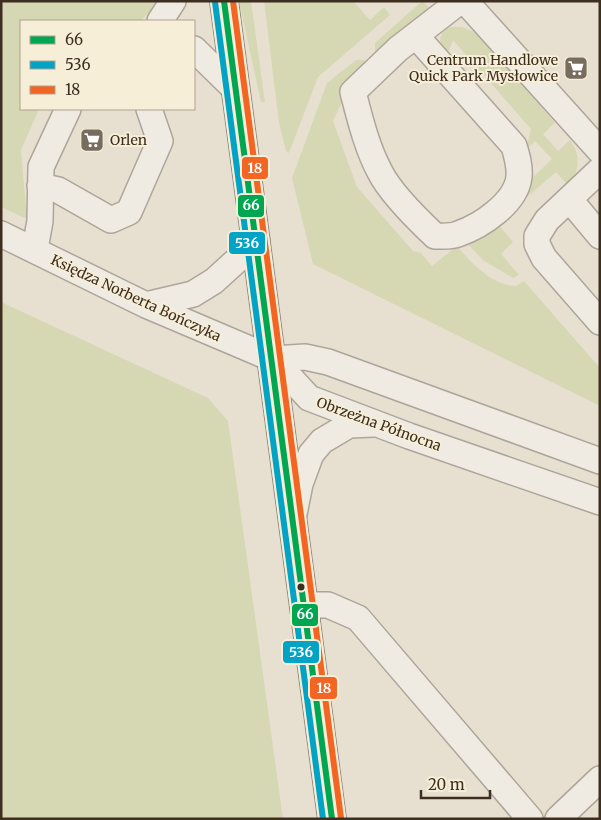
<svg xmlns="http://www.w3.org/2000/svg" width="601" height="820" font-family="Merriweather,serif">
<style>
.green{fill:#d6d7b3}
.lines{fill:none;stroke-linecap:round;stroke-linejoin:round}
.minor-casing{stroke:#ada599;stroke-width:28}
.major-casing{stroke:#928b80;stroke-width:30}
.minor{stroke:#efebe3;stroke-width:25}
.major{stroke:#e6e1d4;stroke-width:28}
.bus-1-casing{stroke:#f7eed8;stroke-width:10}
.bus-2-casing{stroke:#f7eed8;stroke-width:10}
.bus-3-casing{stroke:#f7eed8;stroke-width:10}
.bus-1{stroke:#00a651;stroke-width:6}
.bus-2{stroke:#03a3c5;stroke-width:6}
.bus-3{stroke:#f26522;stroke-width:6}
.bus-dot{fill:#3d2e20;stroke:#f7eed8;stroke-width:2}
.labels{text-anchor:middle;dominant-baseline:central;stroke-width:4;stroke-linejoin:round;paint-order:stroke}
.poi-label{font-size:14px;fill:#3d2e20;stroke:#f7eed8;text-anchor:end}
.street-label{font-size:14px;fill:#3d2e20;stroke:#f7eed8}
.line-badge{stroke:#f7eed8;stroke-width:2}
.badge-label{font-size:14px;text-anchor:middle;font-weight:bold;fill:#fff}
</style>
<rect width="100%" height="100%" fill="#e7e0d1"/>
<!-- green -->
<path class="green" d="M1 1H162L140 21H21V109H39L21 150 27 219 1 207Z
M239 1H251L265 102H261Z
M264 1H353L370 20 384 7 390 15 318 77 289 153 286 151 279 123Z
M422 1 432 10 380 55 375 51V43Z
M452 27H462L477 33 555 123 543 134 558 151 570 140C581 155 580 172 568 185L556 172 497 223 513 242 501 254 519 275 513 278 483 260 466 242 552 159 535 141 526 150 531 129 453 40 445 60C440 48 435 32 452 27Z
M356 60H364L369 65 344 98 333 121 357 187 413 251 421 253 432 266 457 246C471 263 493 286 516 286L524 281 600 368V406L313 264 292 178 327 83Z
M1 302 208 398 228 421 283 819H1Z"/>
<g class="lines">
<!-- minor casing -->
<g class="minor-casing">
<path id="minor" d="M465 1 600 151
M160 21 173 1
M416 36 514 146C517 156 520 166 519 177 516 203 481 226 458 234 451 237 442 236 435 236 418 220 390 192 380 172 367 148 360 119 353 92L398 49 460 1
M194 49 235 89
M600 170 547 220 537 236V244L544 258 600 322
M40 186 58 190 111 220 129 212 160 141 149 109
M570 200 600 236
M1 234 146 305 273 359 309 398 409 436 600 502
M35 249 40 221 41 167 68 109
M146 305 193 294 214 281 257 242
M273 359 305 357 328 362 600 461
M294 514 300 484 311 454 322 441 349 425 373 424
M303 605H328L358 618 530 819
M558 819 600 779"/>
</g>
<!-- major casing -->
<g class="major-casing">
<path id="major" d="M224 1 332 819"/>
</g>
<!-- minor -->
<use href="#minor" class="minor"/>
<!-- major -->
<use href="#major" class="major"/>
<!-- bus-1 casing -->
<g class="bus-1-casing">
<path id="bus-1" d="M224 1 332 819"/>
</g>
<!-- bus-2 casing -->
<g class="bus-2-casing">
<path id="bus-2" d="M215 2 323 819"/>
</g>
<!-- bus-3 casing -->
<g class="bus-3-casing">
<path id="bus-3" d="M233 1 341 818"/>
</g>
<!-- bus-1 -->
<use href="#bus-1" class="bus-1"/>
<!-- bus-2 -->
<use href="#bus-2" class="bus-2"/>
<!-- bus-3 -->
<use href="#bus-3" class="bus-3"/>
</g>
<!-- icons -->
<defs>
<g id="supermarket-square" transform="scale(1.25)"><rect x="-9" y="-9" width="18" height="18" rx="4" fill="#786c5e" stroke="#f7eed8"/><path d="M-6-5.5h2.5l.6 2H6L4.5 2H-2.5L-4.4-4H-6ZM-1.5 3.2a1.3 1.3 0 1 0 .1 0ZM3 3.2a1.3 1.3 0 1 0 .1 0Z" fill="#fff"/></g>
</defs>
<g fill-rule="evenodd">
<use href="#supermarket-square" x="576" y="68"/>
<use href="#supermarket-square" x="92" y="140"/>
</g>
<!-- markers -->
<circle class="bus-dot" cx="301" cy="587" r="4.5"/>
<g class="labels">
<!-- poi labels -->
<g class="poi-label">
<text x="558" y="60">Centrum Handlowe<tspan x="558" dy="16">Quick Park Mysłowice</tspan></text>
<text x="110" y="140" text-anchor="start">Orlen</text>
</g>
<!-- street labels -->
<g class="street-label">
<text transform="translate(136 298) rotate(25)">Księdza Norberta Bończyka</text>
<text transform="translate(379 424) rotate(20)">Obrzeżna Północna</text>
</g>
</g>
<g class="line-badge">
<rect x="241" y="156" width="28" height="24" rx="5" fill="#f26522"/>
<rect x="237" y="194" width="28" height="24" rx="5" fill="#00a651"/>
<rect x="228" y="231" width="38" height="24" rx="5" fill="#03a3c5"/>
<rect x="291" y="603" width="28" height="24" rx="5" fill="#00a651"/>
<rect x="282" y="640" width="38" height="24" rx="5" fill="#03a3c5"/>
<rect x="309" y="676" width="29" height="24" rx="5" fill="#f26522"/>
</g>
<g class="badge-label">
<text x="255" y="173">18</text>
<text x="251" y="210">66</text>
<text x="247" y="248">536</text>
<text x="305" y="619">66</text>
<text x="301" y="657">536</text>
<text x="324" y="693">18</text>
</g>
<!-- border -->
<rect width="601" height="820" fill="none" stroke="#3d2e20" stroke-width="5"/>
<!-- legend -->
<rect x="20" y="20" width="175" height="90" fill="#f7eed8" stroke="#ada18e"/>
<rect x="30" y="36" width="25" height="8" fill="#00a651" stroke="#ada18e"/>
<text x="65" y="45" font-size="15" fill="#3d2e20">66</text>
<rect x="30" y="61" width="25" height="8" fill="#03a3c5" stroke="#ada18e"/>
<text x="65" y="70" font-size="15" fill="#3d2e20">536</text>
<rect x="30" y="86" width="25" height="8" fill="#f26522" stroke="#ada18e"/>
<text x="65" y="95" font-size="15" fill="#3d2e20">18</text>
<!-- scale -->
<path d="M421 790v8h69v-8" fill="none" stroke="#3d2e20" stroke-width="2.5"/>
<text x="428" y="790" font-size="15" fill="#3d2e20" stroke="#f7eed8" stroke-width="4" paint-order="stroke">20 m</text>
</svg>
